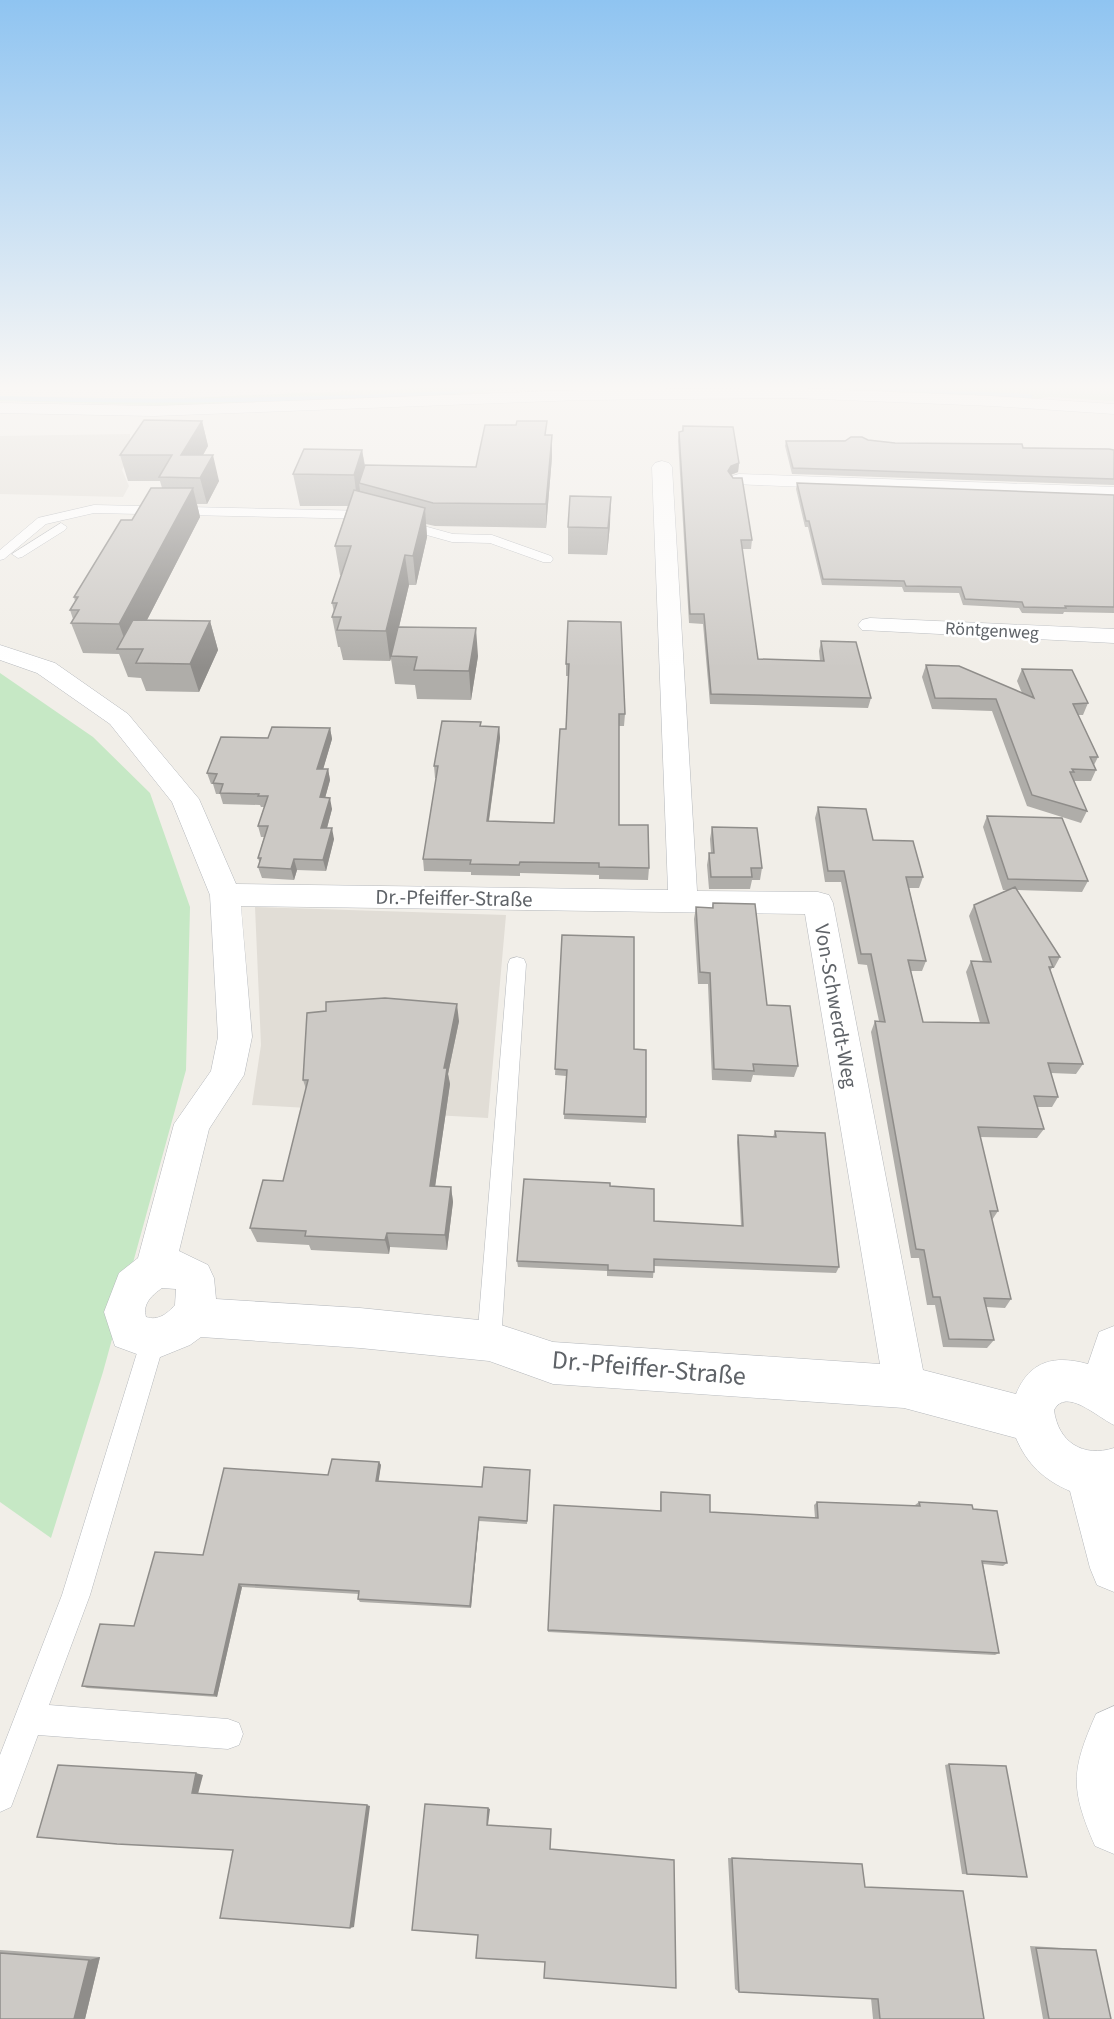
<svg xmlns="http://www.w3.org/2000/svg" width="1114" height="2019" font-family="'Source Sans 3',sans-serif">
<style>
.education{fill:#e1ddd6}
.green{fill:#c6e8c5}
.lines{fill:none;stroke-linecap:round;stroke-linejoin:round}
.stream{fill:#adf;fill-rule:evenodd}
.service-casing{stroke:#b5b8bc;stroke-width:1}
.minor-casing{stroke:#b5b8bc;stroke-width:1}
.tertiary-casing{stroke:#b5b8bc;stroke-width:1}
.service{fill:#fff;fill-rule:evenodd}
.minor{fill:#fff;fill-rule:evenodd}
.tertiary{fill:#fff;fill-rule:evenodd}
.wall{fill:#afada9}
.shaded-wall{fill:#8f8d8a}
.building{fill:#ccc9c5;stroke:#8f8d8a;stroke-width:1.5}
.labels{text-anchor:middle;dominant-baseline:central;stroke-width:5;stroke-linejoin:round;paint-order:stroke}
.far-street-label{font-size:18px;fill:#5f6368;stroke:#fff}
.street-label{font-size:21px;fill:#5f6368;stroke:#fff}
.near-street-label{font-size:26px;fill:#5f6368;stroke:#fff}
</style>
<rect width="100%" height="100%" fill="#f1eee8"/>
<!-- education -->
<path class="education" d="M130 434V441L137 442 122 470 129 486 123 497 0 494V436Z
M255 907 506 915 488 1118 252 1105 261 1045Z"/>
<!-- green -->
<path class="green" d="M469 386H551L508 388 459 396 180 406 0 401V396L159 399 470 386Z
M612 386H1114V401L1049 397 1037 399 861 391 673 389 670 386Z
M0 673 93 737 150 793 190 907 186 1070 103 1372 51 1538 0 1502Z"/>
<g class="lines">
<!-- stream -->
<path class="stream" d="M508 386H547L544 388 472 391 448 395C299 402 150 405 0 400V396C150 401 299 398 448 391L472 387Z
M725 386H862L1030 394 1033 396 1030 398 852 389 728 388Z"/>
<!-- service casing -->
<g class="service-casing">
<path id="service" d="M94 505 371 511 377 515 371 519 94 513 46 524 4 559 0 560V550L38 518Z
M402 520 453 534 492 535 551 556 553 559 551 562H543L490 543 452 542 398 527 396 524Z
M61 523 67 527 65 530 22 557 18 558 12 554Z
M517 957 524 959 526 964 501 1341 498 1349 489 1353 480 1349 477 1341 508 964 510 959Z
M153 1328 162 1332 165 1340 90 1595 49 1705 228 1719 239 1723 243 1734 239 1745 228 1749 38 1735 11 1807 0 1812V1755L62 1595 141 1340 144 1332Z"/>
</g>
<!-- minor casing -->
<g class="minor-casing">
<path id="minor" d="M662 461 669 463 672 467 697 891 818 892 829 895 833 903 923 1370 1016 1394C1030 1360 1055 1355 1088 1364L1099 1332 1114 1326V1425C1097 1417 1066 1387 1054 1410 1058 1442 1083 1458 1114 1448V1592L1097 1585 1090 1568 1070 1491C1044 1480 1027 1464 1016 1438L904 1408 553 1384 489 1361 360 1348 201 1337 190 1345 153 1360 115 1346 104 1312 119 1273 138 1258 174 1124 211 1071 218 1037 210 895 172 802 110 724 37 673 0 660V645L55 663 128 714 199 799 236 884 668 890 652 467 655 463ZM241 906 805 914 880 1364 553 1342 489 1321 360 1308 216 1299 214 1278 208 1265 179 1251 209 1129 244 1075 252 1037ZM162 1288 176 1289 175 1305C167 1314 158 1321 146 1317 142 1304 152 1295 162 1288Z
M739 474 1114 487V499L732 484 729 480 732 476Z
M870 618 1114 629V643L862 630 858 625 862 620Z
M1114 1706V1854L1095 1846C1070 1788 1071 1771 1096 1714Z"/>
</g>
<!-- tertiary casing -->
<g class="tertiary-casing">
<path id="tertiary" d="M794 388 992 396 1114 404V414L992 406 794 398 580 400 154 416 0 413V403L154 406 580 390Z"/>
</g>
<!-- service -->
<use href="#service" class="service"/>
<!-- minor -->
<use href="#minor" class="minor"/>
<!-- tertiary -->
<use href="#tertiary" class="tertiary"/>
</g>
<!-- wall -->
<path class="wall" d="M202 421 208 446 203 455 219 481 207 504H197L200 517 147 620 210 621 218 650 199 692 146 691 141 678 128 677 119 654 83 653 71 623 73 619 70 610 75 601 74 597 162 488 160 481H128L120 455Z
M683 426 739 463 738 472 731 475 752 540 751 549H742L758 659 820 661 819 651 821 641 871 698 868 708 710 704 703 624 689 623 678 441 679 432H682Z
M547 435H552V457L546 528 435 526 426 524 427 537 416 585H409L399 627 478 656 471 700 417 699 415 685 395 684 391 659 390 661 343 660 340 647H338L332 617 334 612 332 603 341 575H340L335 546 348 506H300L293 474 362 450 365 465 476 467Z
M868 440 895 443 1114 450V485L792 474 785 446 786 441Z
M797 483 1114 495V613L1064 612 1063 614 1022 613 1019 608 963 605 959 593 904 592 902 587 822 585 808 527H805L796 489Z
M610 524 607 555 568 554V527Z
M568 621 625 714 624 726H619V825L649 868 648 880 599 879V875L520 873V876L471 875V872L424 871 423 859 436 778H435L434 766 481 722V726L499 727 500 738 489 821 554 823 566 729 569 676H566V664Z
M926 665 1022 693 1017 681 1022 669 1088 703 1083 715H1078L1098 757 1094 765 1096 770 1091 781H1074L1087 811 1081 823 1027 806 992 711 932 709 922 677Z
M330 728 332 739 323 769H328L330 780 325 798 332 809 327 828 334 839 326 871 297 870 294 880 262 878 258 867 260 864 258 858 264 837H261L258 826 264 807H261L260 805 223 804 220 794H216L213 784H211L207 773 268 738Z
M818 807 873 840 923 877 919 888H909L926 961 922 971H911L923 1022 980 1023 966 972 971 961 983 962 969 916 974 905 1008 890H1003L983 827 987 816 1088 881 1082 892 1017 890 1060 957 1054 968H1052L1050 971 1083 1064 1076 1074 1051 1073 1058 1097 1052 1107H1037L1044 1129 1037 1138 980 1137 998 1211 992 1220 1011 1299 1005 1308 986 1307 994 1340 987 1348 943 1347 935 1305H927L919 1258H911L871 1032 875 1021H879L867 965 858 964 841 882H825L815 818Z
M712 827 762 868 760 880H752L750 889H709L707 865 709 853H711L710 839Z
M713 903 767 1005 798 1066 794 1077 753 1075 751 1082 712 1080 708 984H698L694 919 696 907 712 908Z
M562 935 634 1049 646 1117V1123L564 1119 566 1076 555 1075Z
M326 1011 459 1021 448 1074 450 1084 435 1186 451 1187 453 1202 447 1250 390 1247 389 1254 311 1250 309 1245 257 1242 250 1228 283 1181 306 1089 303 1080Z
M775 1131 839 1267 836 1273 654 1266 653 1278 607 1276V1271L518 1267 517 1261 610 1186 654 1221 741 1226 737 1142 738 1135 773 1137Z
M379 1462 381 1465 378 1481 482 1487 530 1470 527 1524 479 1521 471 1608 360 1602 358 1599 359 1594 242 1587 217 1697 87 1688 82 1686 134 1626 203 1555 328 1475Z
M661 1492 710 1512 815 1518 814 1505 817 1502 916 1506 915 1505 919 1502 973 1509 1007 1563 1003 1566 983 1564 999 1653 995 1655 548 1632 554 1505 660 1511V1495Z
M949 1764 1027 1877 962 1874 945 1765Z
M728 1858 862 1864 865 1887 984 2019H873L871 1998 739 1992 735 1989Z
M1030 1946 1096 1950 1111 2019H1043Z
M0 1950 100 1957 85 2019H0Z"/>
<!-- shaded-wall -->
<path class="shaded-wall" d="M202 421 208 446 190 478 181 455Z
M552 435V457L546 528V504Z
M362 450 367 481 359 483 361 499 358 507 354 475Z
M213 455 219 481 207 504 200 478Z
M739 463 738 472 730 475 728 471 731 466Z
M193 488 200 517 132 649H128L119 624Z
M611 497 610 524 607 555 608 528Z
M425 508 427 537 416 585 413 556Z
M405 555 409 585 392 656H391L390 661 386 631Z
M210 621 218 650 199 692 190 664Z
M476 628 478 656 471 700 469 671Z
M499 727 500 738 487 833V821Z
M330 728 332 739 320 780 317 769Z
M328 769 330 780 322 809 320 797Z
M330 798 332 809 324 839 321 828Z
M332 828 334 839 326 871 323 860Z
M294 859 297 870 294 880 291 869Z
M457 1004 459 1021 448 1074 450 1084 433 1201 430 1186 444 1068Z
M451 1187 453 1202 447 1250 445 1235Z
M387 1233 390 1247 389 1254 385 1240Z
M379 1462 381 1465 378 1485 376 1481Z
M479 1517V1521L471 1608 470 1606Z
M239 1584 242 1587 217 1697 214 1695Z
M196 1773 203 1775 198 1794 192 1793Z
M367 1805 370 1806 354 1927 350 1928Z
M488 1808 490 1809 488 1825H487Z
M100 1957 85 2019H74L89 1960Z"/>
<!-- building -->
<path class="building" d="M144 420 202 421 181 455H213L200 478 159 477 172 455H120Z
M517 421H547L545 435H552L546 504 433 503 359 483 365 465 476 467 485 425H516Z
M683 426 733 427 739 463 731 466 728 471 733 478H742L752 540H741L758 659 824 661 821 641 856 642 871 698 711 694 704 614H690L679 432 683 431Z
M851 437H862L868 440 895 443 1022 444 1023 448 1109 449 1114 450V479L793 468 786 441H845Z
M304 449 362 450 354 475 293 474Z
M797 483 1114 495V607L1065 606 1066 608 1024 607 1022 602 965 599 961 587 906 586 904 581 823 579 809 521H806Z
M151 488H193L119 624 71 623 79 610H70L78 597H74L121 520H132Z
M354 490 425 508 413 556 405 555 386 631 337 630 341 617H332L337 603H332L351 546H335Z
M570 496 611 497 608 528 568 527Z
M133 620 210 621 190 664 136 663 143 649H117Z
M568 621 621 622 625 714H619V825H648L649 868 599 867V863L520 862 519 865 470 864 471 860 423 859 438 766H434L442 721 481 722 480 726 499 727 487 821 554 823 560 729H566L569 664H566Z
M398 627 476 628 469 671 414 670 417 657 391 656Z
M926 665 959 666 1034 698 1022 669 1072 670 1088 703 1073 704 1098 757H1090L1096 770 1072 769 1074 772H1070L1087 811 1032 795 996 699 935 698Z
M272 727 330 728 317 769H328L320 797 330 798 321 828H332L323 860 294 859 291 869 258 867 261 858H258L268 826H258L268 796H258L259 794 220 793 223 784 213 783 217 774 207 773 221 737 268 738Z
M818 807 866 809 873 840 913 841 923 877H906L926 961 908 960 923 1022 989 1023 971 961 991 962 974 905 1015 887 1060 957H1049L1053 967H1049L1083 1064 1048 1063 1058 1097 1034 1096 1044 1129 978 1127 998 1211H990L1011 1299 984 1298 994 1340 949 1339 940 1297H933L924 1250 916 1249 875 1021 885 1022 871 954H861L844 871H828Z
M987 816 1062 818 1088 881 1008 879Z
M712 827 757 828 762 868H751L752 877H711L709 853H714Z
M713 903 755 904 767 1005 790 1006 798 1066 753 1064 754 1071 714 1069 710 973 700 972 696 907 713 908Z
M562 935 634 937V1049L646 1050V1117L564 1114 567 1070 555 1069Z
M385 998 457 1004 444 1068H447L430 1186 451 1187 445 1235 387 1233 385 1240 305 1236 306 1231 250 1228 263 1180 283 1181 308 1080H303L307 1013 326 1011V1002Z
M775 1131 825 1133 839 1267 654 1259V1272L608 1270V1265L517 1261 524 1179 610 1183V1186L654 1189V1221L743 1226 738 1135 776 1137Z
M332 1459 379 1462 376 1481 482 1487 484 1467 530 1470 527 1521 479 1517 470 1606 358 1599 359 1591 239 1584 214 1695 82 1686 100 1624 134 1626 155 1552 203 1555 224 1468 328 1475Z
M661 1492 710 1495V1512L818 1518 817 1502 920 1506 919 1502 972 1505 973 1509 997 1511 1007 1563 982 1561 999 1653 548 1630 554 1505 661 1511Z
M949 1764 1006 1766 1027 1877 967 1874Z
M58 1765 196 1773 192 1793 367 1805 350 1928 220 1918 233 1850 117 1844 37 1837Z
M425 1804 488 1808 487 1825 551 1829 550 1849 674 1860 676 1988 544 1978 545 1962 476 1958 478 1935 412 1930Z
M732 1858 862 1864 865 1887 963 1891 984 2019H880L878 1999 739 1992Z
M1036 1948 1096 1950 1111 2019H1049Z
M0 1953 89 1960 74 2019H0Z"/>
<!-- sky -->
<linearGradient id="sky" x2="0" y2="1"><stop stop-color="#8fc4f1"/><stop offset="0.58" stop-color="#f9f7f5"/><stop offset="1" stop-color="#f9f7f5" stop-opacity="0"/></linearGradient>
<rect width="1114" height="668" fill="url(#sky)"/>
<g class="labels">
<!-- far-street labels -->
<g class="far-street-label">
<text transform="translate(992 631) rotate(3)">Röntgenweg</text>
</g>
<!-- street labels -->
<g class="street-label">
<text transform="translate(454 898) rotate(1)">Dr.-Pfeiffer-Straße</text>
<text transform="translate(836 1006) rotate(80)">Von-Schwerdt-Weg</text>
</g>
<!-- near-street labels -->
<g class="near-street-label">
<text transform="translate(649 1368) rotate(5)">Dr.-Pfeiffer-Straße</text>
</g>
</g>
</svg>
